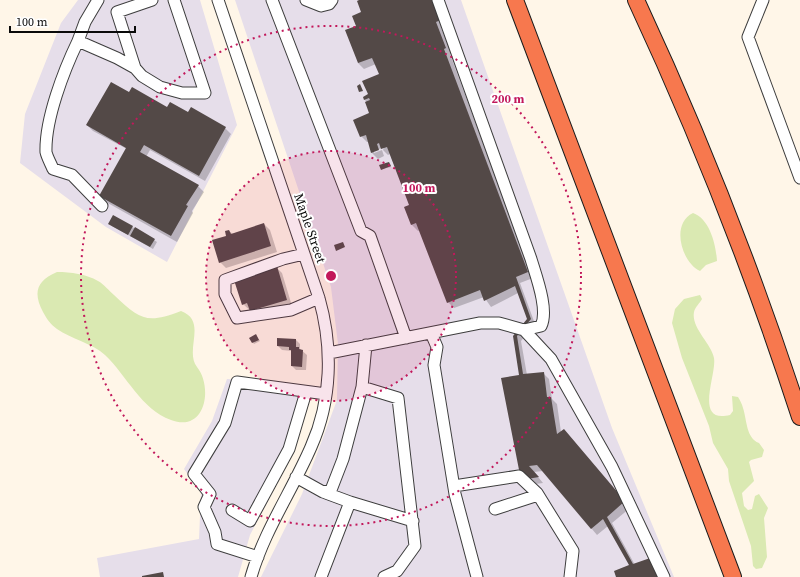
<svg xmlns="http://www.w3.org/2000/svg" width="800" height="577" font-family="'Source Serif 4',serif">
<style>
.industrial{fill:#e6deea}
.green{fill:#dae9b2}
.shadow{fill:#0003}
.building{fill:#534947}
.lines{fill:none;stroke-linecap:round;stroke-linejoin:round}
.minor-casing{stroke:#3d3d3d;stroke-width:13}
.highway-casing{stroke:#1b1b1b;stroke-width:18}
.minor{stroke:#fff;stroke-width:11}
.highway{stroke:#f7784e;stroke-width:16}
.ring{fill:none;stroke:#c2185b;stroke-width:2;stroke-dasharray:2 4}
.labels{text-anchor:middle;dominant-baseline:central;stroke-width:4;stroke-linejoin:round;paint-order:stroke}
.street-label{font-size:13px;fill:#0a0a0a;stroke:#fff}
.centre{fill:#c2185b;stroke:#fff;stroke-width:2}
.ring-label{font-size:12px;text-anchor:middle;font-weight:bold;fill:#c2185b;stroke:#fff;stroke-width:4;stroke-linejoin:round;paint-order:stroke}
</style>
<rect width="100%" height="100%" fill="#fff6e8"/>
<!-- industrial -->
<path class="industrial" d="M78 0H200L237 125 167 262 106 227 20 163 25 114 61 23Z
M235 0H461L612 428 674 577H261L302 494 337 400 338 344 331 287Z
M227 379 314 386 295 449 250 535 238 577H100L97 558 199 539 201 493 184 469 212 421Z"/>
<!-- green -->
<path class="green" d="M693 213C710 219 716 245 717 261L706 265 700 271C682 263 670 224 693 213Z
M57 272C71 272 86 274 98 281 104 284 109 291 114 295 140 320 147 324 181 311 208 321 184 350 197 367 213 387 206 433 171 420 141 409 127 376 105 355 92 343 71 339 57 329 50 324 47 319 43 312 33 293 36 281 57 272Z
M700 295 702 299C700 303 695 307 694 312 691 328 711 343 714 358 717 375 693 424 730 415L733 411 732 396 738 397C740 400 742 404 743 408 747 420 746 438 759 443L764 450 762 457 751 460 749 462 754 481 742 493 744 506 748 510 752 509 755 496 759 494 768 508 764 518 767 557 762 568 756 569 753 566 751 546 729 481 728 469 713 443 709 426 682 358 672 323 675 309 684 299Z"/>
<!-- shadow -->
<path class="shadow" d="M362 0H439L448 25 441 28 452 54H450L533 278 520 283 535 324 521 341 527 375 543 373 549 379 552 399 557 404 561 432 630 508 612 523 635 565 618 577 631 566 608 526 597 535 543 471 534 472 543 483 528 485 520 376 514 336 528 319 518 293 491 307 484 297 454 308 448 302 420 230 418 231 412 225 405 207 410 205 390 154 388 155 383 150 384 147 374 151V153L382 150 384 156 378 159 372 153 369 142H367L361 136 371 114 364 97 369 95 380 75 376 64 364 69 358 63 357 26 363 13Z
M130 94 168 109 189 114 192 109 225 128 231 134 205 181 150 150 146 157 198 186 204 192 192 211 193 213 177 242 106 202 100 196 127 149 93 131 87 125Z
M390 165 391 167 382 169Z
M114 216 154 240 157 242 153 249 112 226Z
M264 224 270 230 277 252 226 268 220 262 229 231 233 234Z
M276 267 282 273 292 306 257 317 243 304Z
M256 335 260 341 254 344 250 338Z
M296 340 300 344V349L307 355 306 370H296L292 366V351L282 350 278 346Z"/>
<!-- building -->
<path class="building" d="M359 0H436L443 19 436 22 446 48 444 49 528 272 516 277 531 319 517 336 523 374 544 372 547 397H551L557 434 564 429 625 501 607 517 633 564 653 557 661 577H616L614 571 629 565 603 519 591 529 537 465 529 466 539 477 521 480 501 378 519 375 513 336 527 319 515 286 484 301 480 290 447 303 416 223 411 225 404 207 409 205 387 147 381 149 379 143 377 144 379 150 371 153 366 135 360 137 353 120 369 113 365 102 370 100 369 98 364 100 363 97 368 94 362 81 379 74 372 58 358 63 345 30 356 26 352 16 361 12 357 1Z
M111 82 129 92 132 87 167 107 170 102 188 112 191 107 226 127 199 176 144 145 140 152 199 185 186 205 188 206 171 236 99 196 126 148 86 125Z
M360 84 363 91 359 92 357 86Z
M389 162 391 166 381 170 379 165Z
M113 215 133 226 128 235 108 224Z
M264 223 271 246 219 263 212 240 226 236 225 231 229 230 231 234Z
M135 227 155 239 150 247 130 236Z
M343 242 345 247 336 251 334 245Z
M277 266 287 300 250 311 247 303 242 305 234 280Z
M256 334 259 340 252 343 249 338Z
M277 338 296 339V347H299V349L303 350 302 367 291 366V350H289V347L277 346Z
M163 572 164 577H142V576Z"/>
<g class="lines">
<!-- minor casing -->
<g class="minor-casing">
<path id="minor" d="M98 0 85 22 78 41 117 58 135 68 142 76 160 87 182 93H205L174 0
M218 0 319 298C333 347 332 400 311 447 292 491 264 531 251 577
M272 0 361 231 370 236 406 338
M306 0 321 6 329 4 332 0
M438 0 531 259C536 276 549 310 541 326L524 330
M763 0 748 37 800 178
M78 41C64 70 45 119 46 152 47 157 51 164 53 169L72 175 102 206
M135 68 117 12 152 0
M304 254 283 259 225 280V294L237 318 291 310 319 298
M431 333 437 347 434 365 455 494 477 577
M329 353 480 323H499L524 330 551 359 612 467 664 577
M362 387 398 398 415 546 397 571 384 577
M296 477 323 492 331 490 343 459 362 387 366 345
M454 486 519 476 537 493 573 551 570 577
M350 502 413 521
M495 509 538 495
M232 510 250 521 289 449 306 392
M258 557 217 544 215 532 204 507 210 494 194 474 225 423 237 382 326 394
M321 577 350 502 323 492"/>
</g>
<!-- highway casing -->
<g class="highway-casing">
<path id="highway" d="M515 0 733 577
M636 0C699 135 754 275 800 417"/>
</g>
<!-- minor -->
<use href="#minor" class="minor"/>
<!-- highway -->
<use href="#highway" class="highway"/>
</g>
<!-- distance rings -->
<circle cx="331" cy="276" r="125" fill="#c2185b" fill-opacity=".12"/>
<g class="ring">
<circle cx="331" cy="276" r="125"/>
<circle cx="331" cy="276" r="250"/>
</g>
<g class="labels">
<!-- street labels -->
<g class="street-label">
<text transform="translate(310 228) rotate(71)">Maple Street</text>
</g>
</g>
<circle cx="331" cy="276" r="6" class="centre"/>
<g class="ring-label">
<text x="508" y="103">200 m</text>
<text x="419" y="192">100 m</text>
</g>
<!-- scale -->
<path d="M10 26v6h125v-6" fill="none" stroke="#0a0a0a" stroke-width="2"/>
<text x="16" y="26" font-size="12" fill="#0a0a0a" stroke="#ffffff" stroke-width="3" paint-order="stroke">100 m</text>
</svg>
